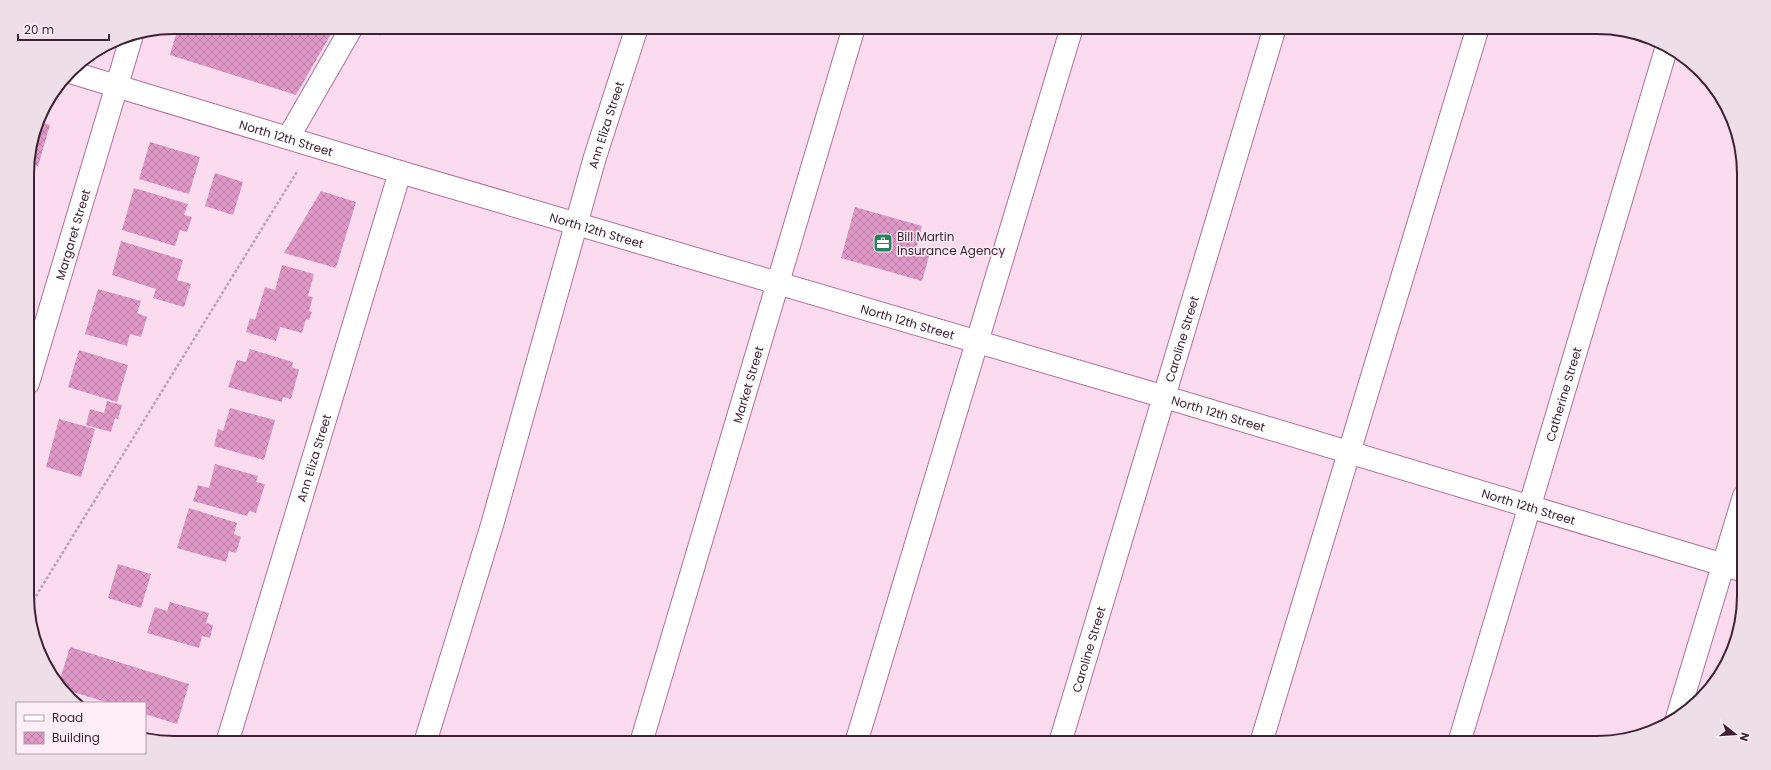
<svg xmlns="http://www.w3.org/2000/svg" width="1771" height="770" font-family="Poppins,sans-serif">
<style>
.building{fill:url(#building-cross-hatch)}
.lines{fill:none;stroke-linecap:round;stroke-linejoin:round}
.minor-casing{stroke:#b36f9b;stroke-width:24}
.path{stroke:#c0a2b4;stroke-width:2.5;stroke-dasharray:3 2;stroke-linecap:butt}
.minor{stroke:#fff;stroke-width:22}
.labels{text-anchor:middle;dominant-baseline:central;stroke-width:3;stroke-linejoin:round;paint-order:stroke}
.street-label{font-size:12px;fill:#3e2234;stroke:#fdeef7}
.poi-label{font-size:12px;fill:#3e2234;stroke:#fdeef7;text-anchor:start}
.rim{fill:none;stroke:#3e2234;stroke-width:2}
</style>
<defs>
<pattern id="building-cross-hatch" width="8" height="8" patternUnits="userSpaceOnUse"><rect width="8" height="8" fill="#e099c7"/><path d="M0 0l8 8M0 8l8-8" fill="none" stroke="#b77ca2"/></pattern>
</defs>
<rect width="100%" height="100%" fill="#fadcee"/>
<!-- building -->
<path class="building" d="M178 27H335L296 95 170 55Z
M39 122 50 125 38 166 28 163Z
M150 142 200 157 189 194 139 179Z
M215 173 243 182 233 215 205 206Z
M134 188 188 204 184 215 192 217 187 232 180 230 175 246 122 230Z
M321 191 356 202 336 268 284 253Z
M855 207 922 226 916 249 930 253 922 281 841 258Z
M121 241 183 260 177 280 191 284 184 307 153 298 156 289 112 275Z
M282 265 314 274 308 296 313 297 309 311 312 312 309 320 306 319 302 333 280 327 276 341 246 332 250 318 255 320 265 287 275 290Z
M98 289 141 301 137 313 147 317 141 337 130 334 127 346 85 334Z
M250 349 293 362 292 367 299 370 291 399 283 397 282 402 228 387 237 360 246 362Z
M79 350 128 365 117 402 68 387Z
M107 401 122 405 118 419 115 418 111 432 86 425 90 409 104 413Z
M230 408 275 420 264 460 214 446 218 429 223 431Z
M59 419 95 429 81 477 46 467Z
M215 464 258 476 256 482 265 484 256 513 249 511 247 516 193 501 198 485 209 488Z
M189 508 237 523 234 534 241 537 236 553 229 551 226 562 177 548Z
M118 564 151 574 141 608 108 598Z
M170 602 209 613 206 623 213 625 210 638 202 636 199 648 147 633 155 607 167 611Z
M70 647 189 684 177 724 145 714V703H109L60 688 58 686Z"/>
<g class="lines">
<!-- minor casing -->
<g class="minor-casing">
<g id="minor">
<path id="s1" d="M70 72 400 172 1165 397 1744 571"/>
<path d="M288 138 352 27"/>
<path id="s2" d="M28 383 132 35"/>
<path d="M1677 718 1744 496"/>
<path id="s3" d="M227 743 400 172"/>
<path id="s4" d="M425 743 492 525 595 157 637 27"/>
<path id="s5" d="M641 743 854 27"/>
<path d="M856 743 1072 27"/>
<path id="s6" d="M1060 743 1275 27"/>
<path d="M1261 743 1478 27"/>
<path id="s7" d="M1459 743 1667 46"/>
</g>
</g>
<!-- path -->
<path class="path" d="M379 35 384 27
M28 609 298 170"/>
<!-- minor -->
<use href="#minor" class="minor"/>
</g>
<!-- icons -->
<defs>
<g id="office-square" transform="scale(1)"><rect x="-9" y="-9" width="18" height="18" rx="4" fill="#25845c" stroke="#fdeef7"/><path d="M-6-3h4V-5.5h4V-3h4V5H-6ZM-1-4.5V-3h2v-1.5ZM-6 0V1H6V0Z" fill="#fff"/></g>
</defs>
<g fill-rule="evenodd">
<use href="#office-square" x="883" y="243"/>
</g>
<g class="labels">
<!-- street labels -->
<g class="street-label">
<text stroke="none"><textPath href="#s4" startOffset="644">Ann Eliza Street</textPath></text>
<text stroke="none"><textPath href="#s1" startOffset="226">North 12th Street</textPath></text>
<text stroke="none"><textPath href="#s1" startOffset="550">North 12th Street</textPath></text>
<text stroke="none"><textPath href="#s2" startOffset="155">Margaret Street</textPath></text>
<text stroke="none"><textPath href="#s1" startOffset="874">North 12th Street</textPath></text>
<text stroke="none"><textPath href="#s6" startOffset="422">Caroline Street</textPath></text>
<text stroke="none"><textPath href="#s5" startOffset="374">Market Street</textPath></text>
<text stroke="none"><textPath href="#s7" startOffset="364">Catherine Street</textPath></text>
<text stroke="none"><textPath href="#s1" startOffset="1198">North 12th Street</textPath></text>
<text stroke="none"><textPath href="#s3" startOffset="298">Ann Eliza Street</textPath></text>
<text stroke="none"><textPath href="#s1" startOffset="1522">North 12th Street</textPath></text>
<text stroke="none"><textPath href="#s6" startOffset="98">Caroline Street</textPath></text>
</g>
<!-- poi labels -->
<g class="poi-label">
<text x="897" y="236">Bill Martin<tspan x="897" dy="14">Insurance Agency</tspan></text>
</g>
</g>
<!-- crop -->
<path d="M0 0H1771V770H0ZM174 34H1597A140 140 0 0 1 1737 174V596A140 140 0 0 1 1597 736H174A140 140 0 0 1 34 596V174A140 140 0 0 1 174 34Z" fill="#eedee7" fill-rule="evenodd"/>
<path class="rim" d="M174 34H1597A140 140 0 0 1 1737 174V596A140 140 0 0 1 1597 736H174A140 140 0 0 1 34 596V174A140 140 0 0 1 174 34Z"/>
<!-- legend -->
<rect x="16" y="702" width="130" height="52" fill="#fdeef7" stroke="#b19ca9"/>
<rect x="24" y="715" width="20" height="6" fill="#ffffff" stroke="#b19ca9"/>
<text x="52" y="722" font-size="12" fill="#3e2234">Road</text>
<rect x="24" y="732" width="20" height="12" fill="url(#building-cross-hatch)" stroke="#b19ca9"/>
<text x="52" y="742" font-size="12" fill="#3e2234">Building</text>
<!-- north arrow -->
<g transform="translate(1735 734) rotate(107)" stroke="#fdeef7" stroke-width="3" paint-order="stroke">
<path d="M0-3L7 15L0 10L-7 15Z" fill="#3e2234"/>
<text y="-6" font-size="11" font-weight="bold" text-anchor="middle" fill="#3e2234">N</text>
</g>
<!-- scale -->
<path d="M18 34v6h91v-6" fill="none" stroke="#3e2234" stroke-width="2"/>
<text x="24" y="34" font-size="12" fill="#3e2234" stroke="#fdeef7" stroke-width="3" paint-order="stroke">20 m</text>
</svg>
